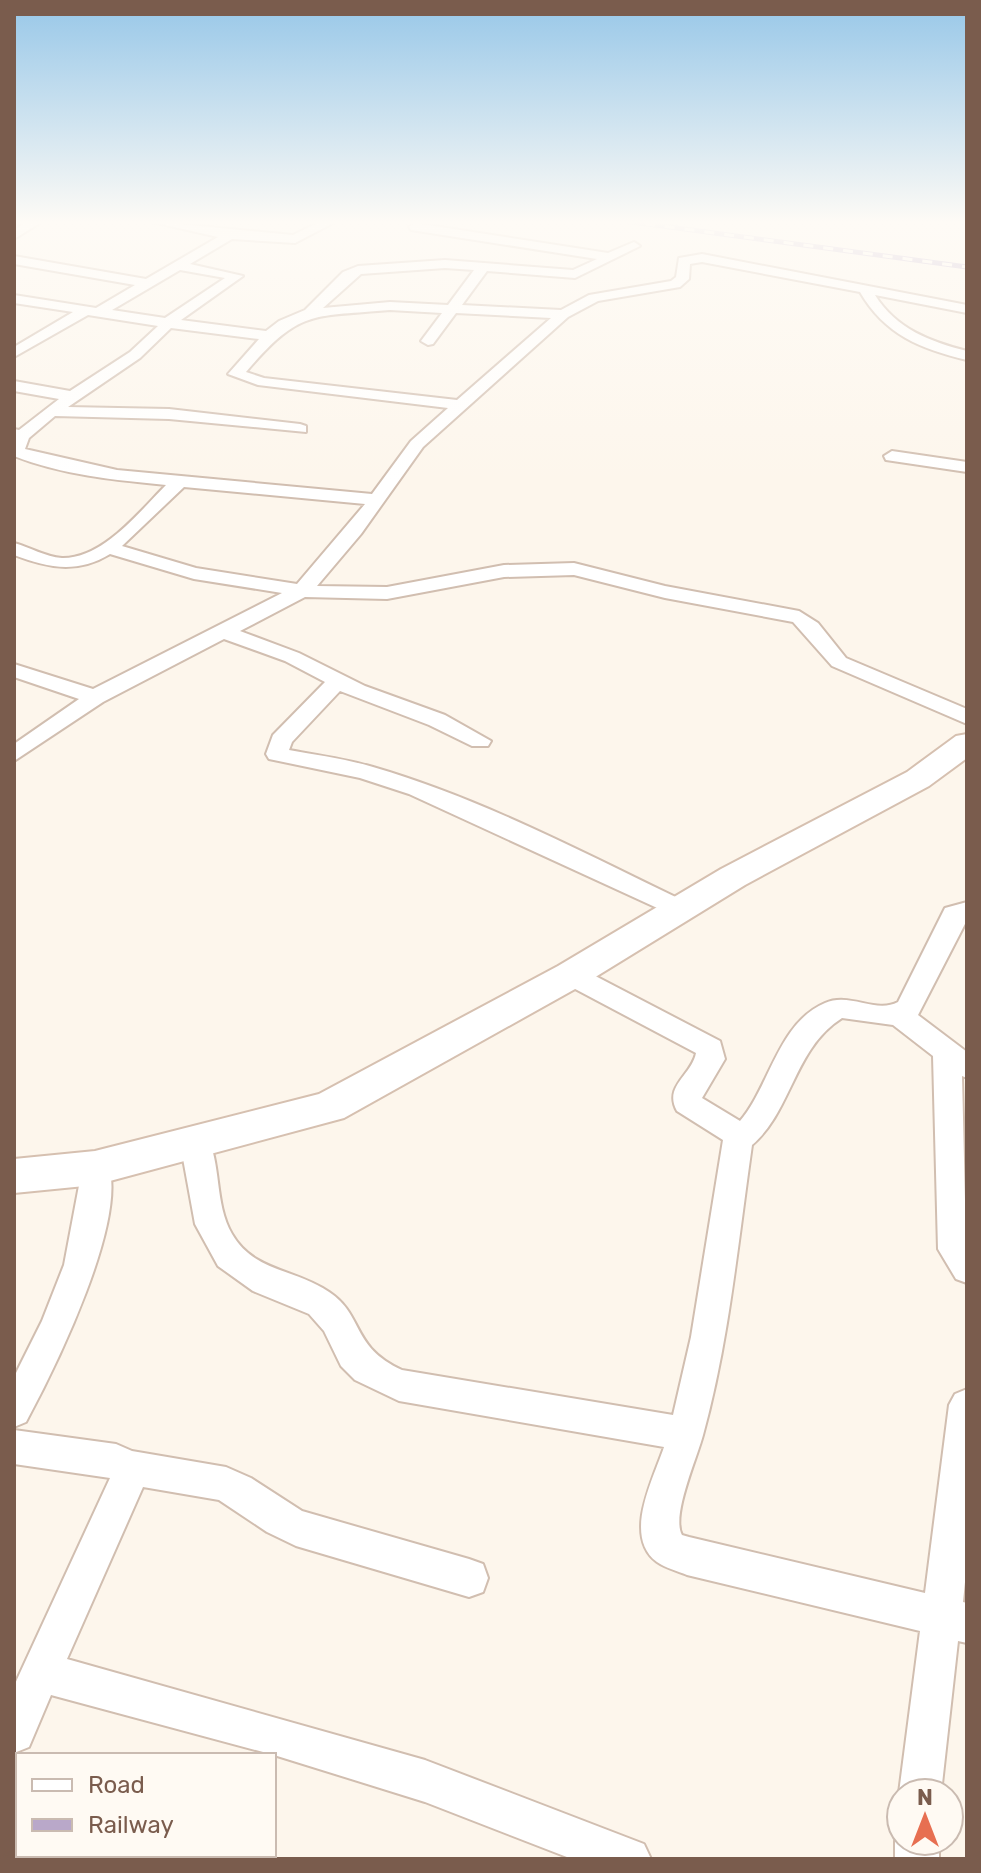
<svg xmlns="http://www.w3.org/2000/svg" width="981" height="1873" font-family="Rubik,sans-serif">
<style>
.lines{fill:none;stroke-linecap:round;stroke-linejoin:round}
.minor-casing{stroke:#d1beb0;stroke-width:4}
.secondary-casing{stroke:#d6c0b0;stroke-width:4}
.minor{fill:#fff;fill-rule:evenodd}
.secondary{fill:#fff;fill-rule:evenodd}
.rail-casing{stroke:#b9a8c9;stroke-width:5}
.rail{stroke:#fffaf3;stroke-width:3;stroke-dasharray:10;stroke-linecap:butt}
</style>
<rect width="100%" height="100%" fill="#fdf6ec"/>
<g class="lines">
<!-- minor casing -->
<g class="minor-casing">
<path id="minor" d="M28 221H43L14 239V230Z
M148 221 293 235 321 221H337L295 243 232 239 190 264 243 276 181 320 266 331 279 321 305 310 343 272 358 266 445 260 573 270 597 259 411 230 409 227 415 223 608 253 634 242 640 246 575 278 487 271 462 305 561 310 589 295 671 281 676 277 679 258 702 254 967 305V313L875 295C896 329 931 342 967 351V360C921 349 885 335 860 292L702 262 690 264 689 279 680 287 598 301 568 317 423 447 361 534 317 586 387 587 504 565 574 563 665 586 799 611 818 623 846 658 967 709V724L832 666 793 622 665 598 574 575 504 577 387 599 305 597 240 631 299 653 365 686 445 715 491 741 488 746H472L429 725 340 691 292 742 289 750C317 755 346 759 373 767 483 799 586 854 688 903L692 909 688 915 679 918 409 794 360 778 269 759 266 754 273 735 325 682 285 661 224 639 103 702 14 761V744L79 699 14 677V664L93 689 282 593 194 579 110 554C77 574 48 568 14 555V543C30 547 45 557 62 558 103 559 140 511 166 485 115 480 62 475 14 456V429L19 430 59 399 14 391V381L70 391 130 352 158 326 88 315 14 357V347L73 312 14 303V295L96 308 135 285 14 264V256L146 279 218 237ZM445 268 474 270 448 305 390 302 323 308 361 274ZM180 270 225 278 165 318 112 310ZM390 310 442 313 421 341 428 345 433 344 456 313 551 318 457 400 264 378 246 372C300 309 311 317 390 310ZM171 328 259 339 228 374 258 385 448 408 411 441 372 494 117 470 25 449 29 438 55 416 169 419 306 432V426L300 424 169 409 68 407 140 358ZM184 487 365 504 297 584 196 568 122 546Z
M892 451 967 462V472L886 460 884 456Z
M967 902V920L918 1015 967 1052V1078L962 1076 967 1283 956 1279 938 1249 933 1056 893 1025 842 1018C794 1048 792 1111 752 1145 738 1242 729 1341 703 1435 697 1458 671 1516 682 1535L689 1537 925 1593 949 1405 955 1394 967 1389V1562L963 1602 967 1603V1643L958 1641 941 1793H901V1798L899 1793 920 1631 687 1575C678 1571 665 1568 657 1562 622 1536 654 1478 664 1447L399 1401 355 1380 341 1366 324 1331 309 1314 253 1291 218 1266 195 1224 180 1142 184 1134 195 1130 206 1134C222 1164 214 1203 232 1234 254 1272 296 1269 329 1292 365 1316 350 1346 402 1370L673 1415 691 1337 723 1140 677 1111C663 1086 692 1075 696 1053L562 982 558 975 562 968H580L720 1041 725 1059 702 1098 740 1121C770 1086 778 1023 825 1003 850 992 876 1014 898 1002L945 908Z
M95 1156 106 1159C133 1212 53 1372 26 1422L14 1427V1377L42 1321 64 1265 84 1159Z
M14 1430 116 1444 132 1451 226 1467 251 1478 302 1511 469 1559 483 1564 488 1578 483 1592 469 1597 296 1546 267 1532 219 1500 143 1487 67 1659 425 1760 644 1844 651 1859H572L425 1802 274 1755 51 1695 29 1747 14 1753V1686L110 1478 14 1464Z
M901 1827V1841H939V1859H895V1841Z"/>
</g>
<!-- secondary casing -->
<g class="secondary-casing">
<path id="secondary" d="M967 734V758L929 786 745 885 584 984 344 1118 95 1185 14 1193V1159L95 1151 319 1094 558 966 721 869 907 772 956 736Z"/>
</g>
<!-- minor -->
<use href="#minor" class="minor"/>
<!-- secondary -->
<use href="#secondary" class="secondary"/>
<!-- rail casing -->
<g class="rail-casing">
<path id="rail" d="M625 221 967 267"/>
</g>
<!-- rail -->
<use href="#rail" class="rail"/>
</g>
<!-- sky -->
<linearGradient id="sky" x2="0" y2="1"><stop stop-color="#97c7e8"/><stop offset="0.46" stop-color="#fefbf6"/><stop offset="1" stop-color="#fefbf6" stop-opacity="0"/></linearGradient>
<rect width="981" height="483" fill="url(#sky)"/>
<!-- border -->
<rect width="981" height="1873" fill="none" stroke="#7a5c4d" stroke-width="32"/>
<!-- legend -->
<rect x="16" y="1753" width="260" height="104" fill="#fffaf3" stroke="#cabbb1" stroke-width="2"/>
<rect x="32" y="1779" width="40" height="12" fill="#ffffff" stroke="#cabbb1" stroke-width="2"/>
<text x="88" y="1793" font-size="24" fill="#7a5c4d">Road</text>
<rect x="32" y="1819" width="40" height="12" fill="#b9a8c9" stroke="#cabbb1" stroke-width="2"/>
<text x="88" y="1833" font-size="24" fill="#7a5c4d">Railway</text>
<!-- north arrow -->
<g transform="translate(925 1817)"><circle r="38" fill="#fffaf3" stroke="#cabbb1" stroke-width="2"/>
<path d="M0-6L14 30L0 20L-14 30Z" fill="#e76f51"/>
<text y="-12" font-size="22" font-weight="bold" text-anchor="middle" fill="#7a5c4d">N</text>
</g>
</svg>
